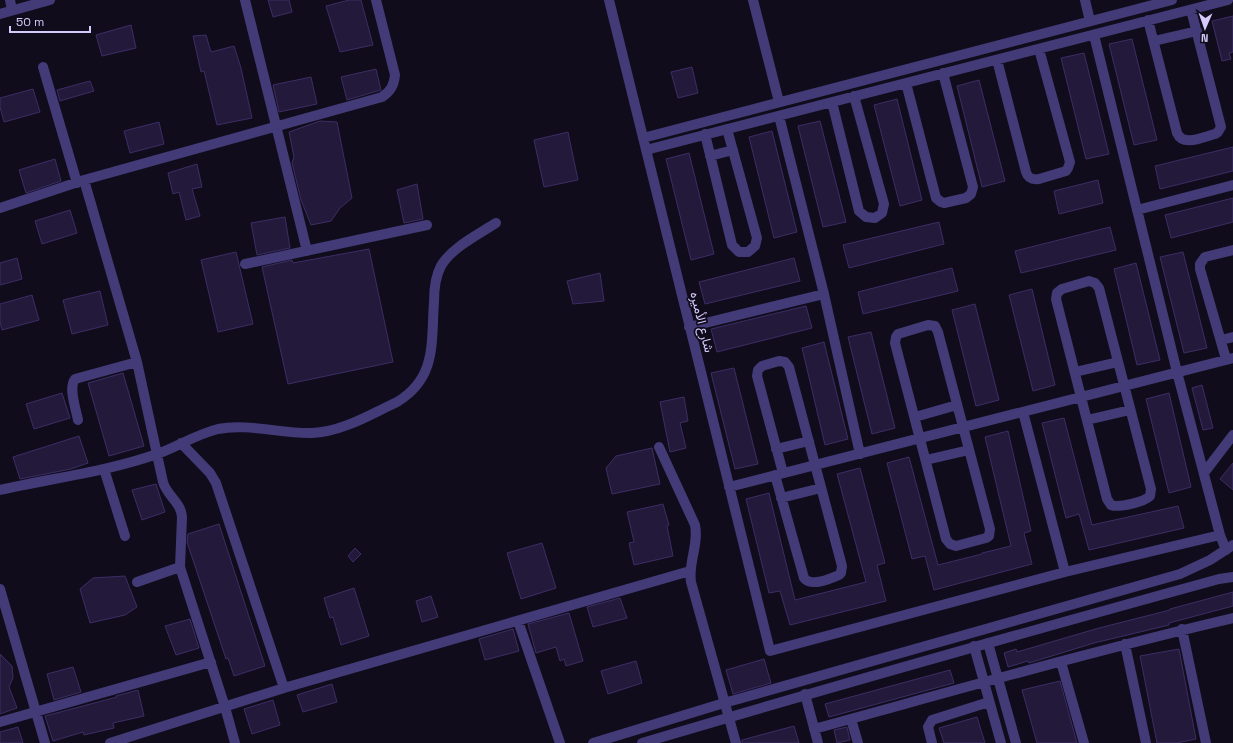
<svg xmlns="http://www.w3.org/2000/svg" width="1233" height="743" font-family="'Space Grotesk',Vazirmatn,sans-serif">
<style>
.building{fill:#231a3b;stroke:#3d2d65}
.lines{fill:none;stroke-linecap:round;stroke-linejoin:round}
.minor{stroke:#423b77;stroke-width:10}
.tertiary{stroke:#423b77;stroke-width:10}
.labels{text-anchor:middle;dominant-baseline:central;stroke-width:3.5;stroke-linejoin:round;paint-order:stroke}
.street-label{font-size:13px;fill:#d4cafb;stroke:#100c1b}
</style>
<rect width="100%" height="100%" fill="#100c1b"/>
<!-- building -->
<path class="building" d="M268 0H289L292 12 273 17Z
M349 0H361L373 45 340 52 326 6Z
M1233 16V52L1229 53 1231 59 1222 61 1212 21Z
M131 25 136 48 102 56 96 35Z
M206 35 211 52 234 46 241 68 252 118 217 125 204 71 201 72 193 36Z
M1132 39 1157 140 1134 145 1109 44Z
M1084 53 1109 154 1086 159 1061 58Z
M692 67 698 93 678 98 671 72Z
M376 69 381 90 347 100 341 77Z
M311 77 317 104 279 112 273 85Z
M979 80 1005 181 982 187 957 86Z
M90 81 94 91 60 101 57 90Z
M33 89 40 112 4 122 0 107V98Z
M897 99 922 200 900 206 874 105Z
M320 121 337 122 352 198 340 208 331 221 311 225 301 200 292 163 294 157 289 132Z
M820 121 846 222 823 227 798 126Z
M159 122 164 144 130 153 124 131Z
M772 131 797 232 774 238 749 137Z
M568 132 578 180 544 187 534 140Z
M1233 147V171L1160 189 1155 166Z
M689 153 714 254 691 260 666 159Z
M55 159 61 181 26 193 19 170Z
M197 164 202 187 192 189 200 216 186 220 179 192 173 194 168 173Z
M1098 180 1103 203 1059 214 1054 191Z
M417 184 423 219 404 223 397 190Z
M1233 198V222L1171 238 1165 215Z
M70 210 77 233 42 244 35 221Z
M285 217 290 248 257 255 251 223Z
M939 222 944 244 849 268 843 245Z
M1110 227 1116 250 1021 273 1015 251Z
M369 249 393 362 288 384 262 267 292 260 293 263Z
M236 252 253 324 218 332 201 260Z
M1183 252 1207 348 1184 353 1160 257Z
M17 258 22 279 0 285V263Z
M794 258 800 281 705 304 699 282Z
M1136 263 1160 360 1137 365 1114 269Z
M952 268 958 291 863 314 858 292Z
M600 273 604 301 573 304 567 281Z
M1032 289 1055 385 1033 391 1009 295Z
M100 291 108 325 72 334 63 300Z
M32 295 39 320 2 330 0 322V304Z
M975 304 999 400 976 406 952 310Z
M806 306 812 328 717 352 711 329Z
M871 332 895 428 872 434 848 337Z
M824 342 848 439 825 445 802 348Z
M734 368 758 464 735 469 711 373Z
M123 373 144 446 109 456 88 383Z
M1202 385 1213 428 1203 430 1192 388Z
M62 393 70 418 34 429 26 404Z
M1169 393 1191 487 1169 493 1146 399Z
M684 397 688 421 680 423 686 448 670 452 660 402Z
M1064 418 1092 525 1178 506 1184 528 1089 550 1079 514 1066 518 1042 423Z
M1008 431 1031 531 1024 533 1032 564 934 590 925 556 912 559 887 463 909 457 938 565 982 554V553L1011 546 985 437Z
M79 436 88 463 71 469 20 479 13 457Z
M652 448 660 484 612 494 606 468 616 456Z
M1233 463V490L1220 479Z
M860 468 885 563 877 565 886 601 790 625 780 591 769 593 746 499 769 493 795 600 866 582 837 474Z
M156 484 165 512 142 520 132 490Z
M663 504 669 525 667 526 673 556 634 565 629 543 634 542 627 512Z
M219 524 265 666 234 676 228 658 226 659 187 542 188 534Z
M542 543 556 588 521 599 507 553Z
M355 548 361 554 353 562 348 556Z
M125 576 137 607 125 615 90 623 80 589 93 578Z
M354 588 369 636 341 645 333 617 330 618 324 598Z
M1233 592V606L1169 623V625L1094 643 1029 663 1028 661 1008 667 1004 653 1016 649 1017 652 1099 628 1170 610V609Z
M431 596 438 617 422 622 416 601Z
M620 598 627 618 593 627 587 607Z
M569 613 583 661 566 666 564 659 560 661 556 647 536 653 528 624Z
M190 619 199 648 176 655 165 626Z
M513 629 519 651 485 660 479 639Z
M1179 649 1196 739 1177 743H1157L1140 656Z
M0 654 12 666 13 678 9 687 17 708 0 714Z
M764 659 771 683 733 694 726 670Z
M636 661 642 683 608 694 601 671Z
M73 667 81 692 54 700 47 674Z
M950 670 954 683 829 717 825 704Z
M1060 681 1077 743H1037L1022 690Z
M332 684 337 702 303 712 297 695Z
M138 690 144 716 113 723 114 728 84 735 83 732 53 741 45 716 117 697 116 696Z
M273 700 280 725 252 734 244 709Z
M977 717 985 743H944L939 728Z
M794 726 799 743H742V740Z
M18 727 23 743H0V732Z
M847 727 850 740 837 743 834 730Z"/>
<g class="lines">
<!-- minor -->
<path class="minor" d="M10 0 12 10
M245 0 307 251
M609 0 770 651 1065 572 1220 535 1226 550
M753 0 779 102
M1085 0 1090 21
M0 14 50 0
M1148 20 1177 133C1183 147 1203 137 1215 134L1218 132 1221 127 1191 10
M1094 35 1177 372 1220 535
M1154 41 1197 31
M997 60 1026 172C1028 178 1032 180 1039 179L1066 171 1068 168 1070 162 1039 49
M43 67 77 183
M906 83 936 198 941 202 944 203 966 198 971 194 973 187 943 73
M832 102 859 211 866 217 875 218 882 213 884 204 854 96
M779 116 824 294 860 454
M705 134 732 245 739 252H748L755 246 757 238 727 129
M643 138 1172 0
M646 150 1228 0
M710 156 733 150
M84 180 137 362 163 482C167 496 181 502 182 517L180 567 225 707 235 743
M0 208 84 180 382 97C391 91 394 85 395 75L376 0
M1137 210 1233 185
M245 264 427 225
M1089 281 1095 283 1099 288 1151 489 1150 496C1144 502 1119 508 1111 505L1107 499 1056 299 1057 293 1062 289Z
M928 325 935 326 938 332 990 529 989 536 986 538 956 546 950 544 946 539 895 343 896 337 898 334Z
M689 327 824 294
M1221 340 1233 337
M1226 359 1200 269V264L1205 257 1233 250
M1075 372 1118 362
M1023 412 1065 572
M915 417 957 405
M78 420C76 409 68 388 75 379L137 362
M1087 420 1130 410
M181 443 210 473 216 483 284 688
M659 447 695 525C699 545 688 562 691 582L736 743
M776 449 809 441
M926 460 969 450
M104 469 125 536
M1204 473 1233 435
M775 475 804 578C811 587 830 579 839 575L841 573 842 566 789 367 785 362 779 361 762 366 758 370 757 376 783 473
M729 487 1233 358
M0 490C52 478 106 472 157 454 177 447 197 434 218 429 247 423 282 434 312 433 342 432 371 414 397 402 437 378 431 343 434 302 434 289 435 277 441 266 451 248 479 234 496 223
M781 498 821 488
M137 582 180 567
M0 589 45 743
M518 621 560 743
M1182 629 1206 743
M988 643 1016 743
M1125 644 1146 743
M974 646 1001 743
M1061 662 1084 743
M805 694 818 743
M851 719 858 743
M0 722 211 662
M814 729C953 691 1092 651 1233 618
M110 743 284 688 690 571
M932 743 928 727 932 720 989 702"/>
<!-- tertiary -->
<path class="tertiary" d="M593 743 724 703 1180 574 1210 560 1233 545
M642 743C834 686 1026 632 1219 579L1233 577"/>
</g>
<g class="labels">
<!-- street labels -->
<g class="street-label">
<text transform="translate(702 322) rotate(76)">شارع الأميره</text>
</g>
</g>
<!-- north arrow -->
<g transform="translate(1205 28) rotate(182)" stroke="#100c1b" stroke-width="3" paint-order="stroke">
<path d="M0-3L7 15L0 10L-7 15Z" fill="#d4cafb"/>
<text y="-6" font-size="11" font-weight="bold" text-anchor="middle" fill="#d4cafb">N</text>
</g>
<!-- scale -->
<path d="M10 26v6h80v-6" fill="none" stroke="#d4cafb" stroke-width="2"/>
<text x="16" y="26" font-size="12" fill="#d4cafb" stroke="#100c1b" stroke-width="3" paint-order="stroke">50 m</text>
</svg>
